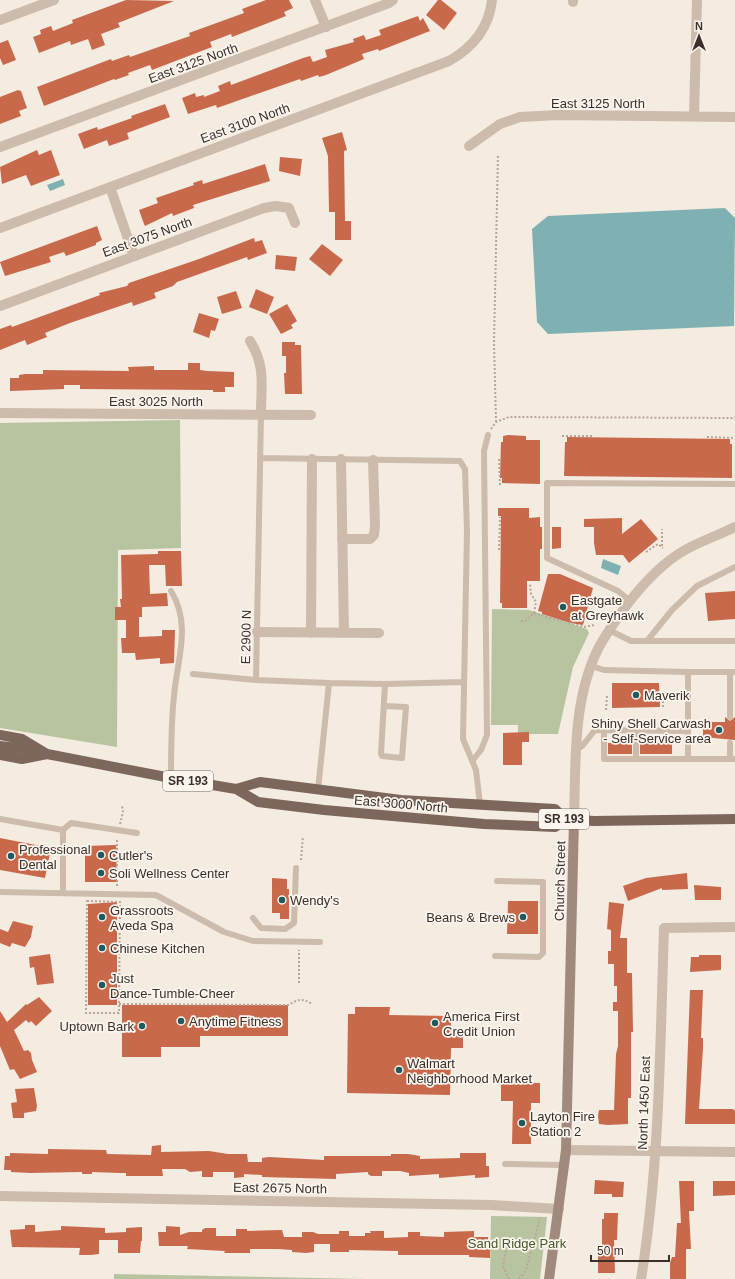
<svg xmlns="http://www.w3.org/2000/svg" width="735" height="1279" font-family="Arial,sans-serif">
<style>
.green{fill:#b8c4a0}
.water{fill:#7fb0b2}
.building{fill:#c8694b}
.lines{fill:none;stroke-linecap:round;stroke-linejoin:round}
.path{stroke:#b9a596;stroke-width:2;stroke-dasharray:2 2;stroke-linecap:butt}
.lane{stroke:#cdbbac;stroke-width:6}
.street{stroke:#cdbbac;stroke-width:10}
.secondary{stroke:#a18a7d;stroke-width:10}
.primary{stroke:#7d675c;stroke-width:10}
.poi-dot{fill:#1f5a5e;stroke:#fbf5ee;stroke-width:1.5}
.labels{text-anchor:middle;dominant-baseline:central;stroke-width:3.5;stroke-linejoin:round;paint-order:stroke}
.shield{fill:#fbf5ee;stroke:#756b66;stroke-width:1}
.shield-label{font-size:12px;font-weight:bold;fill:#3b302b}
.street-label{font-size:13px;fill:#3b302b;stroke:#fbf5ee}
.poi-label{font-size:13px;fill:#3b302b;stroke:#fbf5ee;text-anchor:start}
.park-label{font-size:13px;fill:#4a5a2e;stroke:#fbf5ee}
</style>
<rect width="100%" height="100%" fill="#f4ebe1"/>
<!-- green -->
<path class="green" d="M180 420 181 548 118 550 117 747 0 728V423Z
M492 609 529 610 587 629 589 633 573 667 558 734H518V725H491Z
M491 1216 547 1217 540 1279H490Z
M114 1274 367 1279H114Z"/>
<!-- water -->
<path class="water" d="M63 179 65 185 50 191 47 185Z
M725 208 735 218 734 326 548 334 537 322 532 229 548 216Z
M603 559 621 566 618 575 601 568Z"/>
<!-- building -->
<path class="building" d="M126 0 174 1 118 23 120 27 101 34 105 45 92 50 88 39 71 45 70 41 39 53 33 37 41 34 40 30 51 26 53 31 73 23 72 20Z
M266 0H289L293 8 284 12 286 16 232 37 231 34 210 42 212 47 152 70 150 65 128 73 129 75 115 80 114 79 44 106 37 87 111 59 112 61 129 55 130 57 190 36 189 33 244 13 242 9Z
M438 0H441L457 13 444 30 426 15Z
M418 16 420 21 423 18 430 31 379 51 378 49 362 54 364 59 326 75 319 77 318 75 301 81 300 79 217 108 216 105 188 114 182 98 195 93 196 97 204 95V97L220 91 218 86 230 81 231 85 303 58 310 56 313 62 327 57 325 50 354 42 353 39 364 35 366 40 381 35 379 30Z
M8 40 16 60 3 65 0 58V43Z
M18 90 21 91 27 108 19 111 21 116 0 124V97Z
M165 104 170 117 127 133 129 139 109 146 107 140 84 149 78 134 97 127 98 130 132 118 131 116Z
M342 132 347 150 344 151 345 221H351V240H335V212H329L328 156 322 138Z
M37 150 39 155 51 150 60 175 31 186 26 175 2 184 0 167Z
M280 157 302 159 300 176 279 171Z
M265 164 270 181 193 205 194 208 173 216 172 213 145 226 144 224 139 210 158 203 156 198 194 185 193 183 202 180 203 184Z
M97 226 102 240 96 243V245L66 256 64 252 49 257 51 262 5 276 0 262Z
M254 238 255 242 262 240 267 253 248 260 247 257 177 282 173 286 154 293 156 298 133 306 132 302 70 323 45 333 47 337 27 345 25 340 0 350V329L11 325 12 327 100 295 99 293 127 286 129 283 199 259Z
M322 244 343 260 330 276 309 259Z
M276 255 297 257 295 271 275 269Z
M256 289 274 297 267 314 249 307Z
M236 291 242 308 222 314 217 297Z
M287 304 297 321 291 325 293 328 281 334 269 314Z
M199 313 219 319 215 331 211 330 209 338 193 332Z
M282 342H295V345H301L302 394H285L284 373H286V356H282Z
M188 363H200V370L207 371 234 372V387H225V392H213V390L80 389V385H64V389L10 391V378H19V375L25 374H43V370L129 371 128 367 154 366V370H188Z
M508 435 526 436V440H540V484L502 483V478H500L501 442H503V436Z
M567 437 730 439V444H732V478L564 476 565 442H567Z
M498 508H529V518L540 517V527H542V549H540V581H527V608H502V603H500L501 516H498Z
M622 518V534L641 519 658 539 629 563 623 555H596L594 543V527H584V519Z
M552 527H561V548L552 549Z
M158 551H181L182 586H166L165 565H149L150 594 167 593 168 606 142 607V617H139V637L162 636V630H175L174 663 160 664V658L136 660 135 653H122L121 638H126V620H115V607H121L120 599H122L121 555 158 554Z
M548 574H560L593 588 583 625 570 623 542 614V612L538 611Z
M735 591V619L708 621 705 593Z
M612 683H659L660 707 612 708Z
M725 717 730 721 735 717V740L703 737V722H725Z
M529 732V742H522V765H503V733Z
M608 743H632V754H608Z
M640 743H672V754H640Z
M0 838 51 848 45 878 0 870Z
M116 845 117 882H85V846Z
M687 873 688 889 662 890V888L628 901 623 886 646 878Z
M272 878 287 879V889H289V919H280V913H272Z
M694 885 721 887V900H695Z
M508 901H538V934H507Z
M117 902V1005H88V904Z
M609 902 624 904 620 938H627V973H632L633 1032H631V1098H628V1124L608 1125 599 1124 598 1116 599 1110H614L616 1054 618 1046V1011H613V1002H617V986H614V964H608V951H611V930L607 929Z
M13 921 33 926 31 937 25 947 12 943 10 947 0 943V929L8 932Z
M50 954 54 983 37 985 34 967 30 968 29 957Z
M699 955H721V970L690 972 691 957H699Z
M690 990H703L701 1038H703V1048L699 1109H733L735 1111V1124H685Z
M39 997 52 1011 36 1026 31 1021 29 1023 26 1020 14 1030 24 1051 28 1050 31 1053 32 1060 37 1072 20 1079 14 1069 10 1070 0 1046V1011L7 1022 26 1004 27 1005Z
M122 1005H288V1036H200V1047H161V1057H122Z
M355 1007H390L389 1015 451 1016V1033H463V1048H451L450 1095 347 1093 348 1014H355Z
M501 1082 540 1083V1103H531V1144H512L513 1101H501Z
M34 1088 37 1106 36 1111 24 1113V1118H13L11 1103 17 1102 15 1089Z
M161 1145V1152L209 1151 228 1154H247L248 1162H262V1158L269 1157 324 1160V1156H391V1154H408L420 1156V1159L460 1158V1153H486V1166H489V1177L475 1178V1175L439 1178V1174L409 1176V1173L400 1171H382V1176H371L368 1174V1172L336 1174V1179L262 1177V1175L244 1174V1177L234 1178V1172H213V1177H202V1171L190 1172 185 1169H162L163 1176H126V1173H119L92 1172V1174H82V1172L30 1173 11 1172V1170H4L5 1156H10V1153L48 1154V1149L106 1150 107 1154 151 1155 152 1146Z
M595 1180 624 1182 623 1197H612V1194H594Z
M679 1181H694V1211H689L691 1249H686V1279H670V1263L672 1257H675L677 1223H681Z
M713 1181H735V1195L713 1196Z
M604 1213H618L617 1240H614L615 1273H598V1255L600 1254V1247H602V1219H604Z
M25 1225H35V1232L61 1230V1226L105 1228V1233L126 1232V1228L142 1227V1241H141L140 1253H118V1240H99V1254L91 1255H79L80 1248 12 1247 10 1230 25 1229Z
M166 1226 180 1227V1235L189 1232H202V1230L205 1228H216V1236H236V1229H247V1231L282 1230 284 1237H302V1232H313L318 1234H339V1231H349V1236H365V1233H371L370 1231H384V1238L408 1237V1232H420V1236L444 1237V1232L474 1231V1237H488V1244H493L490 1251V1258L469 1257V1255H398V1251L349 1250V1252H330V1244H314V1252L306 1253 292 1252V1250L278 1249H250V1253H224L225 1251 187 1249 188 1246H159L158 1232H166Z"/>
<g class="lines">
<!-- path -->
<path class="path" d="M496 422 494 342 498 154
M491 429 496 422 509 417 735 418
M562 436H592
M707 437 735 438
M499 459 500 486
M662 546V529
M499 550 500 517
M646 552 658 544 663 548
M534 613 584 627 594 625
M521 621H525L534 613 536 602 531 594 530 584
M663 697V709
M606 710 607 696
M120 824 123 812 122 806
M117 840V886
M301 860 303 836
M87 901 120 902 119 1013H86Z
M299 983V950
M119 1004 289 1005C297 999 303 998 312 1004
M509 1279 503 1266 507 1246 533 1243
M519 1279 526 1270 540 1218"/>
<!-- lane -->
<path class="lane" d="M261 414 256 680 329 683 318 790
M260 458 460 461 465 469 467 531 463 739 476 770 480 804
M630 601 618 591 547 558V483L735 484
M609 630 631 641H735
M647 641 672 610 697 586 735 567
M591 666 604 670 688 672V759
M688 672H735
M193 674 256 680
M329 683 385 684 381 754 382 756 402 758 406 707 384 706
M385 684 464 682
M730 717V673
M604 730V759H735
M575 751 583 745 595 730 688 731
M636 759V730
M730 759V743
M473 760 481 750 487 735 484 451 488 435
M171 778C171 751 171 723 174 696 177 660 192 625 171 591
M0 819 63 830V893
M63 830 71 823 137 833
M0 892 156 895 224 932 253 941 320 942
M253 918 261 928 285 929 294 923 296 868
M495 956 539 957 543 953V882L497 881
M505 1164 563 1165"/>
<!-- street -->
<path class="street" d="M315 0 326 27
M573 0V2
M0 20 54 0
M694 116 697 0
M469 146 500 124 520 117 558 115 735 117
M0 147 389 3 393 0
M110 187 134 256
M0 228 449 61C472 48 489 28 492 0
M0 306 264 208 276 206 289 208 295 223
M250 341C266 366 261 386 261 414
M0 413 311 415
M341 459 344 633
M342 539H370L374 535 375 525 373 460
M257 632 379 633
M311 633 312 459
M574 820C576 762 572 700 599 647 607 632 617 619 626 606 642 585 662 563 685 550 701 541 719 535 735 527
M566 1150 735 1152
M0 1196 491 1205 559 1209
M641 1279C660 1163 660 1045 664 928L735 927"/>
<!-- secondary -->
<path class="secondary" d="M549 1279 566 1150 574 820"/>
<!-- primary -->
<path class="primary" d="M0 735 22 739 47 754 171 778 236 789 258 802 324 810 484 824 555 827 565 819 555 809 401 800 260 782 236 789
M0 746 26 749 34 746
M0 755 22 759 47 754
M565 819 594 821 735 819"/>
</g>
<!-- markers -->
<g class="poi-dot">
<circle cx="563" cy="607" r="4"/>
<circle cx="636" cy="695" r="4"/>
<circle cx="719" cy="730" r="4"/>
<circle cx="101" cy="855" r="4"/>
<circle cx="11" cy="856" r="4"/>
<circle cx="101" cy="873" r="4"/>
<circle cx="282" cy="900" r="4"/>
<circle cx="102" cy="917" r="4"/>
<circle cx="523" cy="917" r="4"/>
<circle cx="102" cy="948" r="4"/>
<circle cx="102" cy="985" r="4"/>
<circle cx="181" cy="1021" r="4"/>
<circle cx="435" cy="1023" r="4"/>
<circle cx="142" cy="1026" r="4"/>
<circle cx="399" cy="1070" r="4"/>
<circle cx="522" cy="1123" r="4"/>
</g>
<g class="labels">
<!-- shield labels -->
<g class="shield">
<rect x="163" y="771" width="50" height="20" rx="3"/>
<rect x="539" y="809" width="50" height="20" rx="3"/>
</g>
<g class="shield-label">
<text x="188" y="781">SR 193</text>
<text x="564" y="819">SR 193</text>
</g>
<!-- street labels -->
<g class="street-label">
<text transform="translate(193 63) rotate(-20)">East 3125 North</text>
<text x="598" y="103">East 3125 North</text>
<text transform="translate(245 123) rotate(-20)">East 3100 North</text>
<text transform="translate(147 237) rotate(-20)">East 3075 North</text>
<text x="156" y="401">East 3025 North</text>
<text transform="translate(246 637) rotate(-89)">E 2900 N</text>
<text transform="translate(401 804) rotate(5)">East 3000 North</text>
<text transform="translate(560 881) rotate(-89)">Church Street</text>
<text transform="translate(644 1103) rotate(-88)">North 1450 East</text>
<text transform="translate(280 1188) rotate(1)">East 2675 North</text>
</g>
<!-- poi labels -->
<g class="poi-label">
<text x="571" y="600">Eastgate<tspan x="571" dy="15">at Greyhawk</tspan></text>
<text x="644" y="695">Maverik</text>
<text x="711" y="723" text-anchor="end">Shiny Shell Carwash<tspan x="711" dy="15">- Self-Service area</tspan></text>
<text x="19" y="849">Professional<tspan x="19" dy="15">Dental</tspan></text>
<text x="109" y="855">Cutler's</text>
<text x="109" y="873">Soli Wellness Center</text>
<text x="290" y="900">Wendy's</text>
<text x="110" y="910">Grassroots<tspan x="110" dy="15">Aveda Spa</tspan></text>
<text x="515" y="917" text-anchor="end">Beans &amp; Brews</text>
<text x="110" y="948">Chinese Kitchen</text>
<text x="110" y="978">Just<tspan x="110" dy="15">Dance-Tumble-Cheer</tspan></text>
<text x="443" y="1016">America First<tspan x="443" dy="15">Credit Union</tspan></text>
<text x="189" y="1021">Anytime Fitness</text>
<text x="134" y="1026" text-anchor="end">Uptown Bark</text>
<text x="407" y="1063">Walmart<tspan x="407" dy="15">Neighborhood Market</tspan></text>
<text x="530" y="1116">Layton Fire<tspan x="530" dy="15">Station 2</tspan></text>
</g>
<!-- park labels -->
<g class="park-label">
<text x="517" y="1243">Sand Ridge Park</text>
</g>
</g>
<!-- north arrow -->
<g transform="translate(699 36)" stroke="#fbf5ee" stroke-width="3" paint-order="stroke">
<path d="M0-3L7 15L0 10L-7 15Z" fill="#3b302b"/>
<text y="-6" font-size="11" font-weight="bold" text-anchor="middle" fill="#3b302b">N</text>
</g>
<!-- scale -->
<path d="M591 1255v6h78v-6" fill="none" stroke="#3b302b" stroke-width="2"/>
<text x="597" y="1255" font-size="12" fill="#3b302b" stroke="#fbf5ee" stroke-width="3" paint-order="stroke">50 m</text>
</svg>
